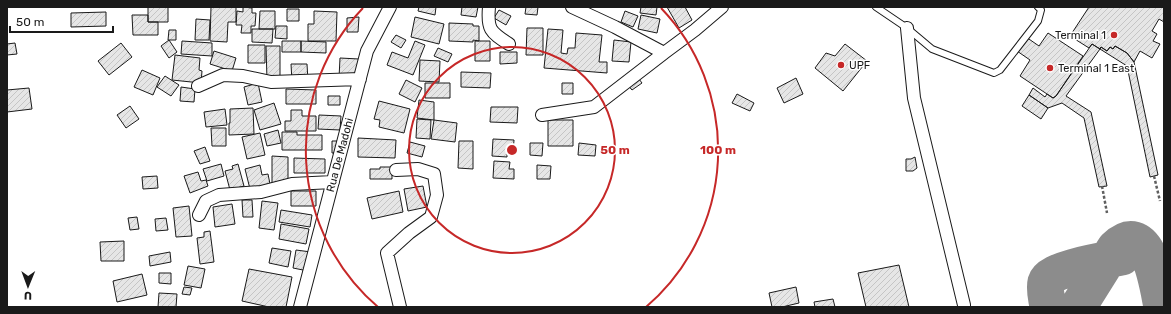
<svg xmlns="http://www.w3.org/2000/svg" width="1171" height="314" font-family="Rubik,sans-serif">
<style>
.lines{fill:none;stroke-linecap:round;stroke-linejoin:round}
.taxiway{stroke:#8c8c8c;stroke-width:37}
.building{fill:url(#building-hatch);stroke:#1a1a1a}
.service-casing{stroke:#1a1a1a;stroke-width:8}
.minor-casing{stroke:#1a1a1a;stroke-width:14}
.path{stroke:#5f5f5f;stroke-width:2.5;stroke-dasharray:3 2;stroke-linecap:butt}
.service{stroke:#fff;stroke-width:6}
.minor{stroke:#fff;stroke-width:12}
.ring{fill:none;stroke:#c62828;stroke-width:2}
.poi-dot{fill:#c62828;stroke:#fff;stroke-width:1.5}
.labels{text-anchor:middle;dominant-baseline:central;stroke-width:3;stroke-linejoin:round;paint-order:stroke}
.poi-label{font-size:11px;fill:#1a1a1a;stroke:#fff;text-anchor:start}
.street-label{font-size:11px;fill:#1a1a1a;stroke:#fff}
.centre{fill:#c62828;stroke:#fff;stroke-width:2}
.ring-label{font-size:12px;text-anchor:middle;font-weight:bold;fill:#c62828;stroke:#fff;stroke-width:3;stroke-linejoin:round;paint-order:stroke}
</style>
<defs>
<pattern id="building-hatch" width="6" height="6" patternUnits="userSpaceOnUse"><rect width="6" height="6" fill="#e6e6e6"/><path d="M-1 1l2-2M0 6l6-6M5 7l2-2" fill="none" stroke="#c5c5c5"/></pattern>
</defs>
<rect width="100%" height="100%" fill="#fff"/>
<g class="lines">
<!-- taxiway -->
<path class="taxiway" d="M1048 307C1047 299 1044 290 1046 282 1050 268 1108 260 1122 257
M1078 307 1115 248C1149 215 1158 288 1162 307"/>
</g>
<!-- building -->
<path class="building" d="M148 7H168V22H148Z
M211 7H236V22H228L227 42 210 41Z
M243 7 252 8V13H256L255 26H251V33H241L242 25H236L237 11 243 12Z
M419 7H436L435 15 418 11Z
M462 7H478L476 17 461 15Z
M526 7H538L537 15 525 14Z
M641 7H657L656 15 640 13Z
M667 7H685L692 20 679 28Z
M1089 7H1164V22L1159 19 1152 31 1157 34 1153 41 1160 44 1152 58 1140 51 1134 62 1127 53 1115 46 1113 49 1110 47 1107 51 1101 47 1100 49 1092 44 1089 48 1070 36Z
M287 9H299V21H287Z
M499 10 511 16 506 25 494 18Z
M260 11H275V29H259Z
M314 11 337 12 336 41H308V24H314Z
M625 11 638 16 633 27 621 22Z
M106 12V26L71 27V13Z
M132 15H148V22H158V35H133Z
M641 15 660 19 657 33 638 29Z
M359 17 358 32H347V18Z
M415 17 444 24 439 44 411 37Z
M196 19 210 20 209 40H195Z
M449 23 473 24V26H479V41L473 40V42L449 41Z
M276 26H287V39L275 38Z
M527 28H543V55H526Z
M252 29H273L272 43 252 42Z
M548 29 563 30 561 53 567 54 568 48H575L576 33 602 35 599 62H607V73L544 68Z
M169 30H176V40H168Z
M1048 33 1083 56 1056 96 1053 98 1020 76 1030 60 1017 51 1026 37 1039 46Z
M396 35 406 40 401 48 391 42Z
M169 40 177 52 169 58 161 46Z
M614 40 631 42 629 62 612 61Z
M182 41 212 43V56L181 54Z
M282 41H301V52H282Z
M301 41 326 42V53L301 52Z
M415 41 425 45 413 75 387 65 392 52 408 58Z
M475 41H490V61H475Z
M15 43 17 54 7 55V44Z
M121 43 132 57 109 75 98 61Z
M845 44 867 61 843 91 815 68 826 53 835 56Z
M1092 44 1100 49 1066 96 1091 112 1107 186 1099 187 1084 118 1062 103 1048 108 1029 95 1033 88 1045 97 1047 94 1053 98 1056 96Z
M248 45H265V63H248Z
M266 46H280V79L267 80Z
M1115 46 1127 53 1134 62 1158 175 1150 177 1127 66 1100 49 1101 47 1107 51 1110 47 1113 49Z
M438 48 452 54 448 62 434 56Z
M214 51 236 58 232 71 210 64Z
M500 52H517V63L500 64Z
M175 55 200 58 199 70 202 71 201 83 172 80Z
M340 58 359 59 357 79 339 78Z
M420 60 440 61 439 82 419 81Z
M291 64H307L308 81 292 82Z
M142 70 160 78 153 95 134 87Z
M461 72 491 73 490 88 461 87Z
M636 75 642 83 632 90 626 83Z
M165 76 179 85 171 96 157 87Z
M796 78 803 94 784 103 777 88Z
M406 80 422 88 415 102 399 94Z
M258 83 262 102 248 105 244 87Z
M425 83H450V98H425Z
M562 83H573V94H562Z
M181 87 195 89 194 102 180 101Z
M29 88 32 109 7 112V90Z
M286 89 316 90V104H286Z
M737 94 754 103 750 111 732 103Z
M1029 95 1048 108 1041 119 1022 106Z
M328 96H340V105H328Z
M419 100 434 102V120L417 118Z
M379 101 410 109 404 133 379 127 380 120 374 119Z
M274 103 281 124 260 130 254 110Z
M130 106 139 119 126 128 117 115Z
M491 107H518L517 123 490 122Z
M253 108 254 134 229 135V123H230V109Z
M225 109 227 125 206 127 204 112Z
M291 110H302V116H316V131H285V121H291Z
M319 115 341 116 340 130 318 129Z
M417 119 431 120 430 139 416 138Z
M434 120 457 123 455 142 431 139Z
M548 120H573V146H548Z
M211 128H226V146H212Z
M278 130 281 143 267 146 264 134Z
M282 132H297V135H322V150H282Z
M260 133 265 155 247 159 242 137Z
M358 138 396 140 395 158 358 157Z
M493 139 514 140 513 153H507V157L492 156Z
M332 141H340V153H332Z
M459 141H473V169L458 168Z
M410 142 425 146 422 157 407 153Z
M530 143H543L542 156 530 155Z
M579 143 596 145 595 156 578 155Z
M205 147 210 161 200 164 194 151Z
M272 156 288 157V184H272Z
M915 157 917 168 913 171H906V159H911Z
M294 158 325 159V173H294Z
M494 161 510 162 509 169H514V179L493 178Z
M221 164 224 176 207 181 203 169Z
M238 164 244 186 230 190 225 171 233 169 232 166Z
M260 165 262 175 268 174 270 184 250 189 245 169Z
M537 165 551 166 550 179H537Z
M380 167H392V179H370V169H380Z
M198 172 201 181 206 180 208 186 190 193 184 176Z
M157 176 158 188 143 189 142 177Z
M423 186 427 207 408 211 404 189Z
M291 191H316V206H291Z
M399 191 403 212 372 219 367 198Z
M242 200H252L253 217H243Z
M262 201 278 203 274 230 259 228Z
M232 204 235 224 215 227 213 207Z
M189 206 192 236 176 237 173 208Z
M281 210 312 215 310 227 279 222Z
M137 217 139 229 130 230 128 218Z
M166 218 168 230 156 231 155 219Z
M281 224 309 229 306 244 279 239Z
M210 231 214 262 200 264 197 238 204 237V232Z
M124 241V261H101L100 242Z
M272 248 291 251 288 267 269 263Z
M296 250 311 252 308 271 293 268Z
M170 252 171 262 150 266 149 256Z
M899 265 909 307H866L858 273Z
M188 266 205 269 201 288 184 285Z
M249 269 292 277 286 307H269L242 301Z
M159 273H171V284L159 283Z
M142 274 147 295 117 302 113 281Z
M184 287 192 288 190 295 182 294Z
M796 287 799 303 782 307H772L769 293Z
M159 293 177 294 176 307H158Z
M833 299 835 307H815L814 302Z"/>
<g class="lines">
<!-- service casing -->
<g class="service-casing">
<path id="service" d="M876 7 907 28 932 49 994 73 1000 70 1038 21 1041 10 1038 7"/>
</g>
<!-- minor casing -->
<g class="minor-casing">
<path id="minor" d="M489 7C487 29 490 32 509 44
M572 7 615 27 664 53 695 30 722 7
M907 28 914 98 964 305V307
M198 86 223 75 243 76 271 82 360 79
M542 115 594 107 664 53
M396 170 418 169 434 174 437 195 431 217 409 233 387 253 400 307
M199 215 206 201 219 195 261 192 292 184 333 182
M300 307 367 51 390 7"/>
</g>
<!-- path -->
<path class="path" d="M1154 176 1160 201
M1102 186 1107 213"/>
<!-- service -->
<use href="#service" class="service"/>
<!-- minor -->
<use href="#minor" class="minor"/>
</g>
<!-- distance rings -->
<g class="ring">
<circle cx="512" cy="150" r="103"/>
<path d="M378 307A206 206 0 0 1 363 8M661 8A206 206 0 0 1 646 307"/>
</g>
<!-- markers -->
<g class="poi-dot">
<circle cx="1114" cy="35" r="4"/>
<circle cx="841" cy="65" r="4"/>
<circle cx="1050" cy="68" r="4"/>
</g>
<g class="labels">
<!-- poi labels -->
<g class="poi-label">
<text x="1106" y="35" text-anchor="end">Terminal 1</text>
<text x="849" y="65">UPF</text>
<text x="1058" y="68">Terminal 1 East</text>
</g>
<!-- street labels -->
<g class="street-label">
<text transform="translate(340 155) rotate(-75)">Rua De Madohi</text>
</g>
</g>
<circle cx="512" cy="150" r="6" class="centre"/>
<g class="ring-label">
<text x="615" y="154">50 m</text>
<text x="718" y="154">100 m</text>
</g>
<!-- border -->
<rect width="1171" height="314" fill="none" stroke="#1a1a1a" stroke-width="16"/>
<!-- north arrow -->
<g transform="translate(28 286) rotate(181)" stroke="#ffffff" stroke-width="3" paint-order="stroke">
<path d="M0-3L7 15L0 10L-7 15Z" fill="#1a1a1a"/>
<text y="-6" font-size="11" font-weight="bold" text-anchor="middle" fill="#1a1a1a">U</text>
</g>
<!-- scale -->
<path d="M10 26v6h103v-6" fill="none" stroke="#1a1a1a" stroke-width="2"/>
<text x="16" y="26" font-size="12" fill="#1a1a1a" stroke="#ffffff" stroke-width="3" paint-order="stroke">50 m</text>
</svg>
